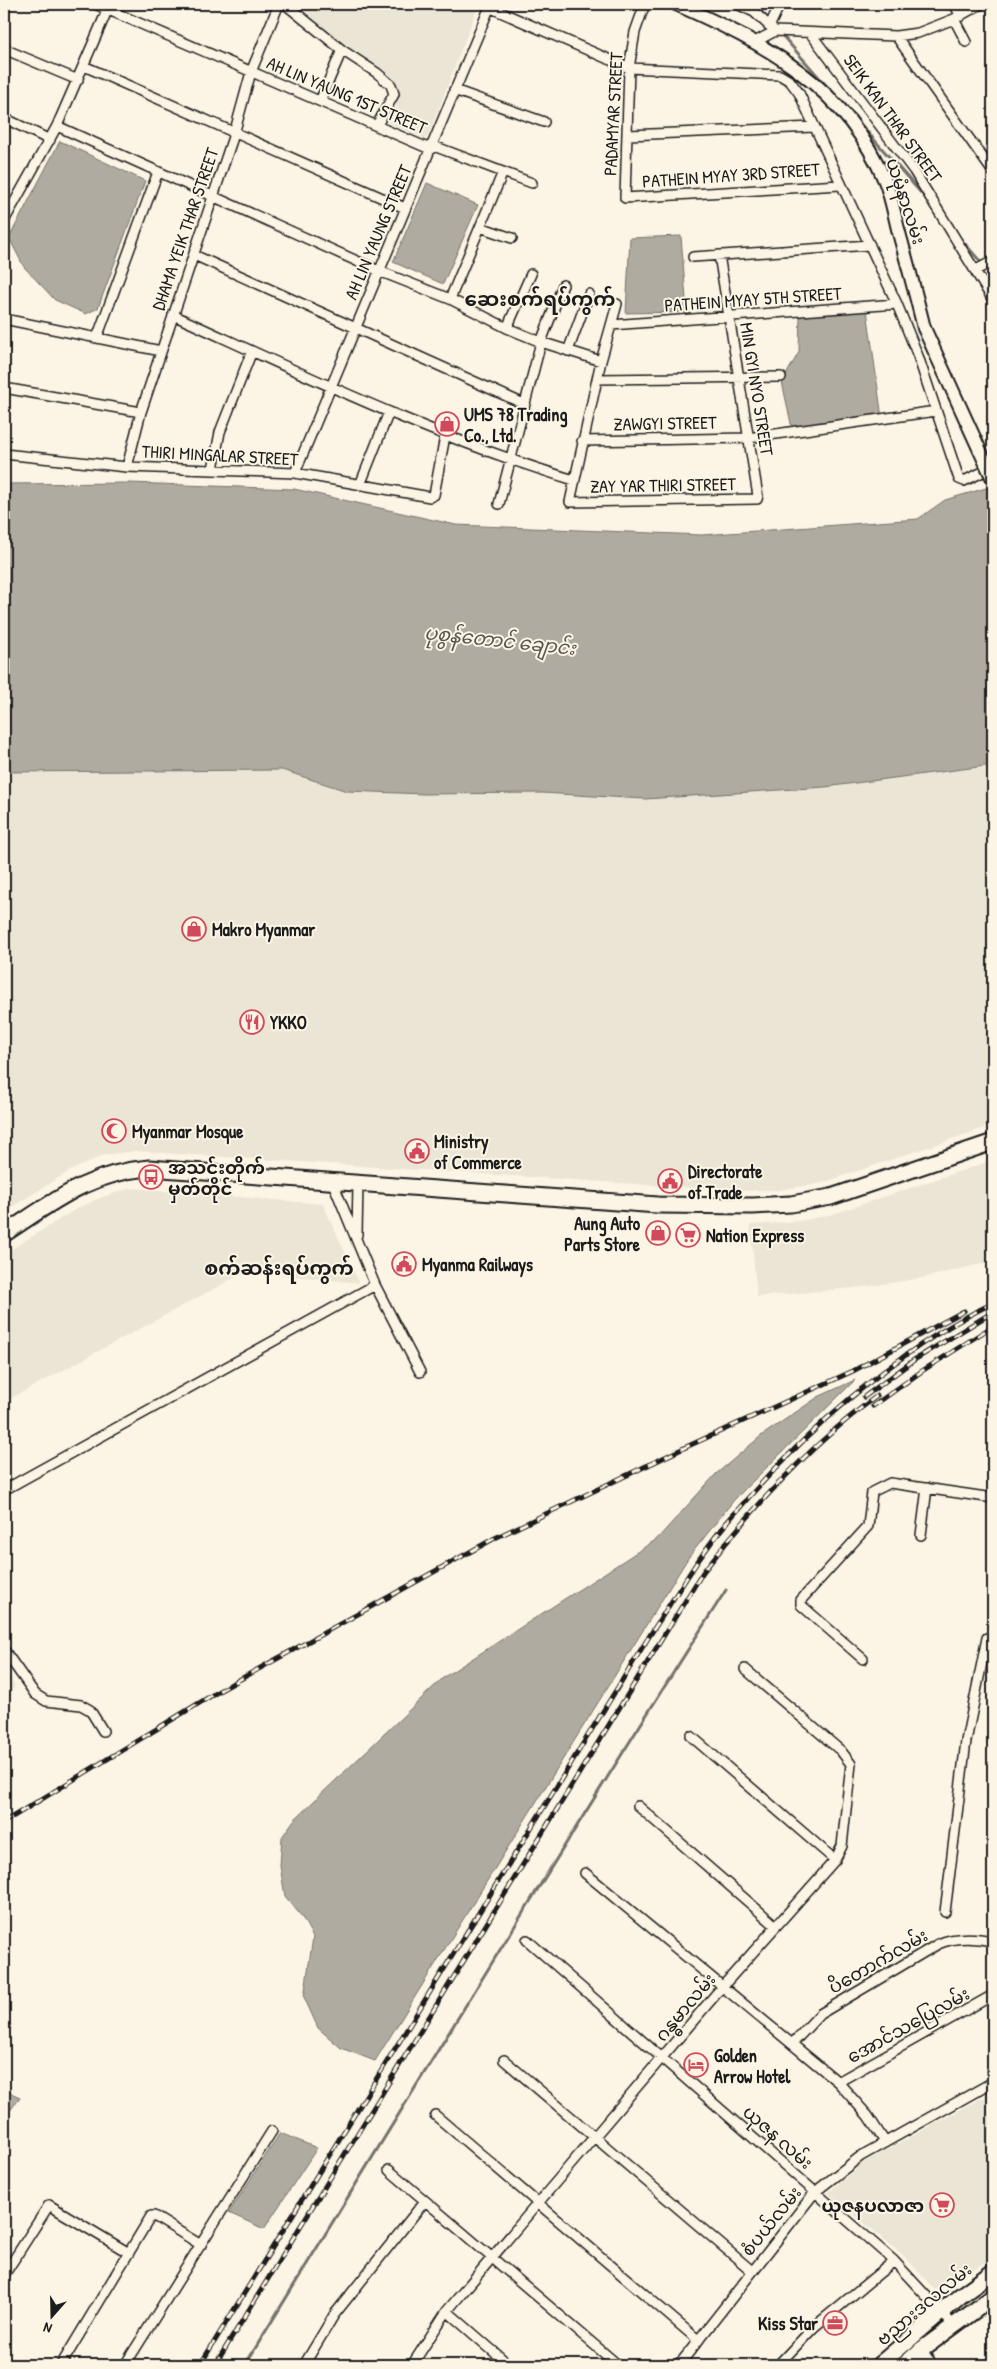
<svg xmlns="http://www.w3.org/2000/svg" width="997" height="2369" font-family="'Patrick Hand','Noto Sans Myanmar',sans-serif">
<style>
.built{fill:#ebe5d6}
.water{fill:#b0aba1;stroke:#75726c}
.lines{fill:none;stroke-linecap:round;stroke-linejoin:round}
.stream{stroke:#75726c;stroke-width:3}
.minor-casing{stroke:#1c1c1c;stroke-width:12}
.secondary-casing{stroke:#1c1c1c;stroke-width:16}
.primary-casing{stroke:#1c1c1c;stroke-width:19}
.minor{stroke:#fcf5e5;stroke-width:9}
.secondary{stroke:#fcf5e5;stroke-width:12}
.primary{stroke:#fcf5e5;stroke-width:15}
.rail-casing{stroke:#1c1c1c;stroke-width:5}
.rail{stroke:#fcf5e5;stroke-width:3;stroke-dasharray:9;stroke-linecap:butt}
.secondary-bridge-casing{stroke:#1c1c1c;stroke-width:16;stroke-linecap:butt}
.secondary-bridge{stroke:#fcf5e5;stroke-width:12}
.labels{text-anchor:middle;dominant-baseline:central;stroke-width:4;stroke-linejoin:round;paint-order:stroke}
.street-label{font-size:18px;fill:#1c1c1c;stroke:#fcf5e5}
.poi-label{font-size:18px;font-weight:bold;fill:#1c1c1c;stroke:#fcf5e5;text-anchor:start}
.water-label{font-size:19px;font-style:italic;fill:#575551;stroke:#fcf5e5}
.quarter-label{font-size:20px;font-weight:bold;fill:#1c1c1c;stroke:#fcf5e5}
</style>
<rect width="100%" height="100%" fill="#fcf5e5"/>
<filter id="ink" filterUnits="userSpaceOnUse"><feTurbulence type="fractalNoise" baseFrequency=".02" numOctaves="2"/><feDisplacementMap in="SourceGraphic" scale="10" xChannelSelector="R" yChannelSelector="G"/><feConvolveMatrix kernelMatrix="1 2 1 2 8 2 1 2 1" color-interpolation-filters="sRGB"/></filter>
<g filter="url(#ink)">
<!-- built -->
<path class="built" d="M298 4H479L427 139 388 123 395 110 398 95 395 83 335 39Z
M993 765V1125L822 1183 779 1190 740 1191 135 1151 104 1155 68 1172 4 1212V772L282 770 347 791 424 794 542 793 983 767Z
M993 1160V1261L923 1278 864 1287 757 1297 750 1225 800 1221 833 1214Z
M131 1188 323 1204 359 1283 247 1271 4 1402V1254L76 1209 102 1197Z
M4 1666 15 1687 4 1699Z
M993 2092V2258L935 2290 904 2256 828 2193 861 2164Z"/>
<!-- water -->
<path class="water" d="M60 141 145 181 98 308 86 314 55 300 24 267 9 238Z
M427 183 478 205 443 284 393 262Z
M681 236 687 312 626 313 630 238Z
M867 310 882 418 792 428 782 382 799 352 800 316Z
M130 483 294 489 456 525 702 535 918 519 945 500 993 486V765L825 787 645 799 542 793 424 794 347 791 282 770 4 772V484Z
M855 1380 734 1500 688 1558 375 2061 341 2048 318 2028 304 1997 313 1937 302 1917 285 1896 280 1866 282 1837 294 1820 444 1677 657 1539 716 1474 761 1436 818 1397Z
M4 2090 20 2097 4 2119Z
M280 2133 317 2148 264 2229 229 2213Z"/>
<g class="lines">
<!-- stream -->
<path class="stream" d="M755 4 769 20
M781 34 831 91
M855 118 929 202
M959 237 993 276
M245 2365C404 2106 562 1846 726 1590"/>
<!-- minor casing -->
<g class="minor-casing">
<path id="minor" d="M95 4 430 149
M285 4 342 50 377 73 391 85 394 94 377 125
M645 4 635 32 629 68 625 198 840 185
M737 4 754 12 775 31
M954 4 961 16
M489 7 629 68 780 75 790 81 799 93 897 304 918 356 959 479 964 481 993 467
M954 19 966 42
M770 25 780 4
M811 34 914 171 993 300
M896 36 993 172
M755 42 775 31 896 36 918 33 954 19 981 4
M4 49 78 80
M84 66 405 208
M454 90 544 122
M320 101 342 50
M4 118 50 140
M57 126 379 271 450 299 507 328 541 342 601 361
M628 135 814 127
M431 145 532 183
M4 221 57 126 110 4
M480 227 512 238
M194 255 524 404
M693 257 870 245
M976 270 993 261
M450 299 503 172
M617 304 601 361 570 502 757 499 758 496 719 255
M173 315C305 375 435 438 574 480
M4 319 161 351
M611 325 897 304
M507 328 531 274
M97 338 158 172
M568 351 589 294
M597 379 781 377
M4 388 141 412
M582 441 748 438 936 411
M4 454 127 467 295 473 430 497 434 495 445 436
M127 467 141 412 234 134 251 72 279 4
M213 469 220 432 252 351
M295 473 491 4
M360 485 389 412
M499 504 541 342 563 285
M333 1183 375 1285 420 1372
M357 1235 358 1184
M4 1490 375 1285
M921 1535 927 1488
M4 1650 35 1694 46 1701 81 1705 90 1710 103 1731
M863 1659 801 1605V1600L868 1526 872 1492 890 1483 993 1498
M691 1736 835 1860
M638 1806 776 1926
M585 1873 838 2082 868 2116 885 2142
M945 1912 966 1741 987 1638 993 1637
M527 1940 894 2261 955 2327
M792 2044 820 2014 938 1944C956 1936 974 1937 993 1941
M504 2060 752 2271
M838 2082 993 1995
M435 2115 698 2340
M389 2170 618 2365
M4 2275 49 2205 129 2253
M447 2311 509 2365
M921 2350 933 2365
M61 2365 151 2216H154L201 2245
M125 2365 272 2131
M304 2365 334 2315 425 2201
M412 2365 447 2311 538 2203 722 1987 835 1860 842 1846 851 1764 841 1751 745 1669
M679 2365 815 2192 861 2156 993 2082
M778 2365 814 2327 894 2261"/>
</g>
<!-- secondary casing -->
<g class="secondary-casing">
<path id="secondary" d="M676 4C766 44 845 85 885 181 891 196 894 213 898 229 907 262 916 295 924 328"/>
</g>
<!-- primary casing -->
<g class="primary-casing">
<path id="primary" d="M4 1234C53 1202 88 1173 149 1168L658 1205 753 1206 791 1204 831 1197 993 1142
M879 2365 960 2296 993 2272
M904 2365 921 2350 993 2297"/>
</g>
<!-- minor -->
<use href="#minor" class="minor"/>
<!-- secondary -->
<use href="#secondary" class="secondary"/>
<!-- primary -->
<use href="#primary" class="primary"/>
<!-- rail casing -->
<g class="rail-casing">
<path id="rail" d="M864 1397 914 1360 993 1312
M873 1406 922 1371 993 1326
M4 1822 219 1691 495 1538 686 1447 853 1371 964 1311
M200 2365 650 1635C675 1597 699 1555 729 1520 800 1436 894 1351 993 1303
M215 2365 703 1572C753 1507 810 1445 877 1396"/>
</g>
<!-- rail -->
<use href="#rail" class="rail"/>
<!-- secondary-bridge casing -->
<g class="secondary-bridge-casing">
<path id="secondary-bridge" d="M924 328 993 479"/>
</g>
<!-- secondary-bridge -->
<use href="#secondary-bridge" class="secondary-bridge"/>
</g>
</g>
<!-- icons -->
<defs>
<g id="shop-ring" transform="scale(1.25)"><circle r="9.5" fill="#fcf5e5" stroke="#d1495b" stroke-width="1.5"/><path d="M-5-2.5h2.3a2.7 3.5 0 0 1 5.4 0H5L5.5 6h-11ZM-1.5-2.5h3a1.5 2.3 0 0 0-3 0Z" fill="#d1495b"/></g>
<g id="restaurant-ring" transform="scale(1.25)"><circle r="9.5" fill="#fcf5e5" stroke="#d1495b" stroke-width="1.5"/><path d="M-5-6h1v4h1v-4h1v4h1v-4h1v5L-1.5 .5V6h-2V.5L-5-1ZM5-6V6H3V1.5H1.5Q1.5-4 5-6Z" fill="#d1495b"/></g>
<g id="mosque-ring" transform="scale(1.25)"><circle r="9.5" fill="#fcf5e5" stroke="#d1495b" stroke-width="1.5"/><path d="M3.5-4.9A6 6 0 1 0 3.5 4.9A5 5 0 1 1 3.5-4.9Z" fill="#d1495b"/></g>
<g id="civic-ring" transform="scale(1.25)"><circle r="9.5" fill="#fcf5e5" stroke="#d1495b" stroke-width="1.5"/><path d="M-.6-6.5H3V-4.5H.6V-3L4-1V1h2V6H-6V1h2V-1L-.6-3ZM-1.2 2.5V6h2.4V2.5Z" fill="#d1495b"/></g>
<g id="bus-ring" transform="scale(1.25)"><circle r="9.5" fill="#fcf5e5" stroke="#d1495b" stroke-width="1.5"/><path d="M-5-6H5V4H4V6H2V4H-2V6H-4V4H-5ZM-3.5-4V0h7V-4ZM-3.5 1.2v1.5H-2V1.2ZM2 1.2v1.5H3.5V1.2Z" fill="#d1495b"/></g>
<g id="supermarket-ring" transform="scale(1.25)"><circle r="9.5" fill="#fcf5e5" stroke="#d1495b" stroke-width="1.5"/><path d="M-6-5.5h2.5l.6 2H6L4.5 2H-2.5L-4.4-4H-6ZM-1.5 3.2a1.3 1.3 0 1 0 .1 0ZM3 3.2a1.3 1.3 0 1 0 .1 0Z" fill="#d1495b"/></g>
<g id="hotel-ring" transform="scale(1.25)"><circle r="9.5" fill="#fcf5e5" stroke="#d1495b" stroke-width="1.5"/><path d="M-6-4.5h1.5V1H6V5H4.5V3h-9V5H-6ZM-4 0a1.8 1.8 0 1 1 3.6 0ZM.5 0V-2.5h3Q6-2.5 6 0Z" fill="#d1495b"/></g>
<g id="office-ring" transform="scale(1.25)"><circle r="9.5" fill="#fcf5e5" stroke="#d1495b" stroke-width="1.5"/><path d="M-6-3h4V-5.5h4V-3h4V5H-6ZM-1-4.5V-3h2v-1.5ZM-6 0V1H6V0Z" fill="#d1495b"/></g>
</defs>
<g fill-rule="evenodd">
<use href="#shop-ring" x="447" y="424"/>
<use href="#shop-ring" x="194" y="929"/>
<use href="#restaurant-ring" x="252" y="1022"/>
<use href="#mosque-ring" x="114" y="1131"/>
<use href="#civic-ring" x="417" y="1151"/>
<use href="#bus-ring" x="151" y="1177"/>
<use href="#civic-ring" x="670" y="1181"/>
<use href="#shop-ring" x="658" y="1233"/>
<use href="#supermarket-ring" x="688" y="1235"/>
<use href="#civic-ring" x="404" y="1264"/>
<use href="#hotel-ring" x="696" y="2065"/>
<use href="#supermarket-ring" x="942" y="2205"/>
<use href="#office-ring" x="835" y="2323"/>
</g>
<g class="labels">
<!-- street labels -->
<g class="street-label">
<text transform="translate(347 95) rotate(23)">AH LIN YAUNG 1ST STREET</text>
<text transform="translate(613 114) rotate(-87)">PADAMYAR STREET</text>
<text transform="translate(893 118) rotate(54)">SEIK KAN THAR STREET</text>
<text transform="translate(731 175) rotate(-4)">PATHEIN MYAY 3RD STREET</text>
<text transform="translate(906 201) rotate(72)">ယမုံနာလမ်း</text>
<text transform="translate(185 229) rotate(-71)">DHAMA YEIK THAR STREET</text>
<text transform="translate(378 232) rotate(-67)">AH LIN YAUNG STREET</text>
<text transform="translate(753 299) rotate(-4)">PATHEIN MYAY 5TH STREET</text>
<text transform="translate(757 389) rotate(81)">MIN GYI NYO STREET</text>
<text transform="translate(665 423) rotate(-1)">ZAWGYI STREET</text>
<text transform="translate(220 455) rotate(3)">THIRI MINGALAR STREET</text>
<text transform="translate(663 485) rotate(-1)">ZAY YAR THIRI STREET</text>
<text transform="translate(878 1961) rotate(-30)">ပိတောက်လမ်း</text>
<text transform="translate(685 2007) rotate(-50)">ဂန္ဓမာလမ်း</text>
<text transform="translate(908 2025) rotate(-29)">အောင်သပြေလမ်း</text>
<text transform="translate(778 2137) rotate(41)">ယုဇန လမ်း</text>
<text transform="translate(771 2221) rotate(-51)">စံပယ်လမ်း</text>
<text transform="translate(924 2304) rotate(-40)">ဗညားဒလလမ်း</text>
</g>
<!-- poi labels -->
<g class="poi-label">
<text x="464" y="414">UMS 78 Trading<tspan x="464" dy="21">Co., Ltd.</tspan></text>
<text x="212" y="929">Makro Myanmar</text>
<text x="270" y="1022">YKKO</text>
<text x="132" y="1131">Myanmar Mosque</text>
<text x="434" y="1141">Ministry<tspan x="434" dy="21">of Commerce</tspan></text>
<text x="168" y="1167">အသင်းတိုက်<tspan x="168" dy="21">မှတ်တိုင်</tspan></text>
<text x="688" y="1171">Directorate<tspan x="688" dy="21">of Trade</tspan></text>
<text x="640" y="1223" text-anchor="end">Aung Auto<tspan x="640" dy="21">Parts Store</tspan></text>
<text x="706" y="1235">Nation Express</text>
<text x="422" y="1264">Myanma Railways</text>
<text x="714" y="2055">Golden<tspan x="714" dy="21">Arrow Hotel</tspan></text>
<text x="924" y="2205" text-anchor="end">ယုဇနပလာဇာ</text>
<text x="818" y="2323" text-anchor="end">Kiss Star</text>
</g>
<!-- water labels -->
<g class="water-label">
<text transform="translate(500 640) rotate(6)">ပုစွန်တောင် ချောင်း</text>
</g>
<!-- quarter labels -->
<g class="quarter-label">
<text x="540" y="298">ဆေးစက်ရပ်ကွက်</text>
<text x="279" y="1267">စက်ဆန်းရပ်ကွက်</text>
</g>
</g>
<!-- margin -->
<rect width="997" height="2369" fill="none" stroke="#fcf5e5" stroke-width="20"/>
<rect x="10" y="10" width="977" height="2349" fill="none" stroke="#1c1c1c" stroke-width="2" filter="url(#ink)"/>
<!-- north arrow -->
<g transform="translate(52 2316) rotate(200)" stroke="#fcf5e5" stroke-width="4" paint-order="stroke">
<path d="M0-4L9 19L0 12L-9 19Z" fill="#1c1c1c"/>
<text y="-8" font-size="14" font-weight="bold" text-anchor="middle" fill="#1c1c1c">N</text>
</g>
</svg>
